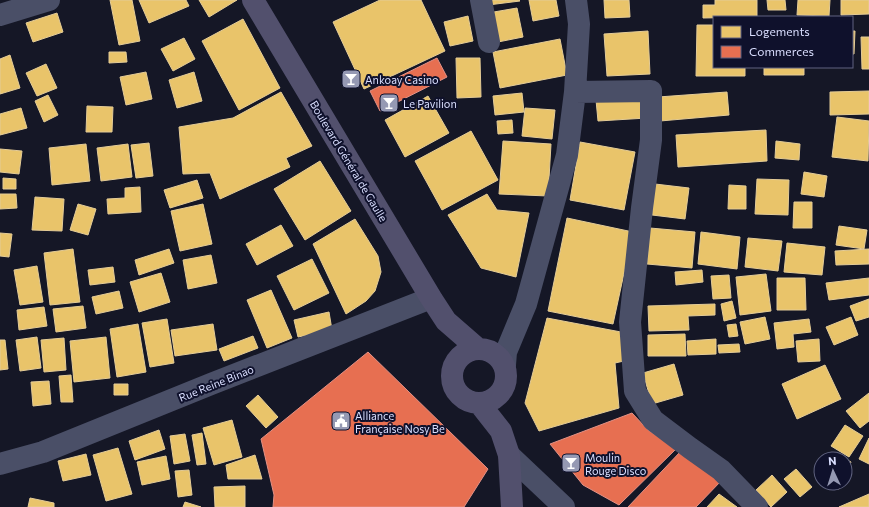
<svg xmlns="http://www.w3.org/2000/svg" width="869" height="507" font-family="Commissioner,sans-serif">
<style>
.homes{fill:#e9c46a;stroke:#e4cc97}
.shops{fill:#e76f51;stroke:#e39185}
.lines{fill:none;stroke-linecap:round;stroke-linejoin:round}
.minor{stroke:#4a4f67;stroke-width:22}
.major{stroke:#52506d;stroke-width:22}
.labels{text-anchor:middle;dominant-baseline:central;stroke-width:4;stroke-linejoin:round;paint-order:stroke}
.poi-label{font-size:11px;fill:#dadfff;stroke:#0f112c;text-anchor:start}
.street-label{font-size:11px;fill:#dadfff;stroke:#0f112c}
</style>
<rect width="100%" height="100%" fill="#151726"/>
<!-- homes -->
<path class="homes" d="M110 0H132L140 41 119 45Z
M139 0H186L189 6 149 23Z
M199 0H237L209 17Z
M380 0H421L445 51 364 89 333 22Z
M488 0H519L520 1 488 5Z
M529 0H556L559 16 533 21Z
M604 0H629L630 17 605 18Z
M715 0H757V17L703 18V5H715Z
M767 0H785L786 10H768Z
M798 0H830L829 16 797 15Z
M841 0H869V14L841 15Z
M517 8 523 37 493 43 488 13Z
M57 13 63 32 33 42 26 23Z
M468 16 473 41 450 46 444 22Z
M243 19 280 88 239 110 202 41Z
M697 25H714V67H745V76H696Z
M648 31 650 74 607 76 604 34Z
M852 31H855L854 54H852Z
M861 37H869V69H862Z
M184 38 195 59 173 71 161 49Z
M560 39 567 75 500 88 493 52Z
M109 52H126L127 62 109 63Z
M10 55 20 88 0 94V59Z
M456 58H480L481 97 457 98Z
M46 64 57 88 37 96 26 73Z
M764 67H804V75H764Z
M146 72 152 99 126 105 120 77Z
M194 72 202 101 177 108 169 80Z
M869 91V114L830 115V92Z
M281 92 312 146 286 158 290 167 220 199 210 173 183 174 179 127 233 118Z
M727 92 729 115 660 121 658 97Z
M522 93 524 112 495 115 493 96Z
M48 95 58 115 44 122 35 101Z
M428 96 449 133 405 157 385 120Z
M646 97 647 118 598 121 596 100Z
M87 106 113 107 112 132H86Z
M21 108 27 128 0 135V114Z
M525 108 555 110 552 139 522 136Z
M837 117 869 121 868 161 832 157Z
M512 120 513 133 498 134 497 121Z
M766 130 767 161 678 167 676 135Z
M471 131 498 180 442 210 415 161Z
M503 141 551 144 548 196 499 194Z
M776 141 800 144 799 160 775 158Z
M580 142 635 152 624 210 570 200Z
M149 143 153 176 136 178 131 145Z
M86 144 90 181 52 185 49 148Z
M128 144 132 177 101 181 97 148Z
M0 149 22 151 19 174 0 172Z
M320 161 351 211 305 240 274 189Z
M804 172 827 176 824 197 801 194Z
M3 178 16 179V189H3Z
M757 179 789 180 788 215 755 214Z
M197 180 203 198 170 208 164 190Z
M655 184 689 188 685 219 652 215Z
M729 185 746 186V209H728Z
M140 187 141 212 108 214 107 199 125 198V188Z
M0 194H16L17 208 0 209Z
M487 194 497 210 529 213 516 277 481 268 448 215Z
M35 197 64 199 62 231 32 230Z
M794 202H812V228H793Z
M78 204 96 209 88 235 70 230Z
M203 204 212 244 180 251 171 211Z
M567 218 633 232 613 324 548 311Z
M355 219 378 256 381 272 375 291 366 301 346 314 313 244Z
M281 225 293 246 257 265 246 244Z
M839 226 867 230 864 249 836 245Z
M650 228 695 232 692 268 647 264Z
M701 232 740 237 737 269 698 264Z
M0 233 12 234 9 257 0 256Z
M748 238 782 241 778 271 745 267Z
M787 243 825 247 822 275 784 272Z
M73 249 80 302 50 305 44 253Z
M169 249 174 263 139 275 135 260Z
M869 249V264L836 265 835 251Z
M211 255 217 283 188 289 183 260Z
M312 259 329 293 294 310 277 276Z
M37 266 43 302 20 305 14 270Z
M113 267 115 282 90 285 88 270Z
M702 270 703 282 676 285 675 272Z
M161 273 170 302 139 312 130 282Z
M766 274 771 311 740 315 736 277Z
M729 275 731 298 713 299 711 276Z
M777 278H805L806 310H777Z
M869 278V295L829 300 826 283Z
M271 290 292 338 267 348 247 300Z
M119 291 123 308 96 314 92 297Z
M869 299V317L856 321 850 306Z
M732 301 736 318 724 321 721 304Z
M715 304V315L688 316 689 330 649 331 648 306Z
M83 306 86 328 56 332 53 309Z
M44 307 47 326 19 330 17 310Z
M329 312 332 330 298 337 294 320Z
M765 317 770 339 745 344 740 322Z
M851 317 858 335 834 345 826 327Z
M547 318 621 332 624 361 615 363 619 408 539 431 525 403Z
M167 319 174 363 150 367 142 323Z
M809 319 811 332 793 334 794 347 777 349 774 323Z
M138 324 146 372 117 377 110 329Z
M213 324 217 350 175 356 171 330Z
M736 324 738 336 729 337 727 325Z
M685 334 686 356H648V335Z
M253 336 258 348 224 361 219 349Z
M37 337 41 368 20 371 16 340Z
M106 337 110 378 74 382 70 341Z
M64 338 66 370 44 372 41 340Z
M716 339V354L688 355 687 341Z
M819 339 820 361 798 362 796 341Z
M0 340H5L8 369 0 370Z
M739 344 740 352 719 353 718 345Z
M674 364 683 395 652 404 643 373Z
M825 365 841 399 797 419 782 384Z
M71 375 73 402H61L59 376Z
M49 381 51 404 33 406 31 382Z
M114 384H128V395H114Z
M869 393V421L860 428 846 411Z
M258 395 278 417 266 428 246 406Z
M232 420 242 457 214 465 203 428Z
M845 425 863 436 849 457 831 446Z
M159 430 165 449 135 460 129 441Z
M202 433 206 464 197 465 192 435Z
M185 434 190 461 174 464 170 436Z
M869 438V464L859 459Z
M118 448 132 494 106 501 93 455Z
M86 454 91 475 63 481 58 461Z
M255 455 262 479H228L226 465Z
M166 456 170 479 142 485 137 462Z
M845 459 851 462 845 476Z
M796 469 812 487 800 497 784 479Z
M189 470 192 495 178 497 175 471Z
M772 475 787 492 771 507 756 490Z
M825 483H842L839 489Z
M245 486V507H215L214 487Z
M719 494 737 507H707Z
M869 494V507H839Z
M30 498 54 503V507H28Z
M185 502 201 507H183Z"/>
<!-- shops -->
<path class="shops" d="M437 58 447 77 380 111 370 91Z
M368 352 488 469 464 507H273L274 495 261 439Z
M632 413 648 430 676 449 619 505 583 485 550 444Z
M681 451 721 481 696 507H628Z"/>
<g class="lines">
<!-- minor -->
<path class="minor" d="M481 0 489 42
M0 15 49 0
M575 92 651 91V140L642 208 630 322 635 391 653 420 690 448 721 470 757 507
M505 365 506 352 526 304 567 155 575 92 579 24 576 0
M509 455 564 507
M0 464 43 452 211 384 431 298"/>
<!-- major -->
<path class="major" d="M253 0 431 298 446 321 477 348
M452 376a27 27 0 1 1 54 0a27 27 0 1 1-54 0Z
M479 403 501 431 509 455 512 507"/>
</g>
<!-- icons -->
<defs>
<g id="bar-square" transform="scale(1)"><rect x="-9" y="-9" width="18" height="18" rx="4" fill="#9599b3" stroke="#0f112c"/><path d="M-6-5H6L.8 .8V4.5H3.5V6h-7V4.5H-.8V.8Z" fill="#fff"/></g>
<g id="civic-square" transform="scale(1)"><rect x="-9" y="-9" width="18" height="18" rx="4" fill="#9599b3" stroke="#0f112c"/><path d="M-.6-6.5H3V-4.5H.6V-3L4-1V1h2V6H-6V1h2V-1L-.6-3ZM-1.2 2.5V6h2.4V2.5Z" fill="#fff"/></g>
</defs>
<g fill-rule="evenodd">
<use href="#bar-square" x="351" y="79"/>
<use href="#bar-square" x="389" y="103"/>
<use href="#civic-square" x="341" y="421"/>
<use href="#bar-square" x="571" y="463"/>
</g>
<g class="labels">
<!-- poi labels -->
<g class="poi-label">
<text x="365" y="79">Ankoay Casino</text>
<text x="403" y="103">Le Pavilion</text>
<text x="355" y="415">Alliance<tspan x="355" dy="13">Française Nosy Be</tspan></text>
<text x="585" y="457">Moulin<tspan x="585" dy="13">Rouge Disco</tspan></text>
</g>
<!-- street labels -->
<g class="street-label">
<text transform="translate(349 161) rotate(59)">Boulevard Général de Gaulle</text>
<text transform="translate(216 383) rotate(-22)">Rue Reine Binao</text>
</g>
</g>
<!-- legend -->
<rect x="713" y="16" width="140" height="52" fill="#0f112c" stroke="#606380"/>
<rect x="721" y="26" width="20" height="12" fill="#e9c46a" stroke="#606380"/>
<text x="749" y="36" font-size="12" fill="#dadfff">Logements</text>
<rect x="721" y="46" width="20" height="12" fill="#e76f51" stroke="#606380"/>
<text x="749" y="56" font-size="12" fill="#dadfff">Commerces</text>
<!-- north arrow -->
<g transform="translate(833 471) rotate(356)"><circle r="19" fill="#0f112c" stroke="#606380"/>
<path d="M0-3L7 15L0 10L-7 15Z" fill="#9599b3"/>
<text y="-6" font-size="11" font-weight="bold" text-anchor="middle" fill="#dadfff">N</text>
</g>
</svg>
